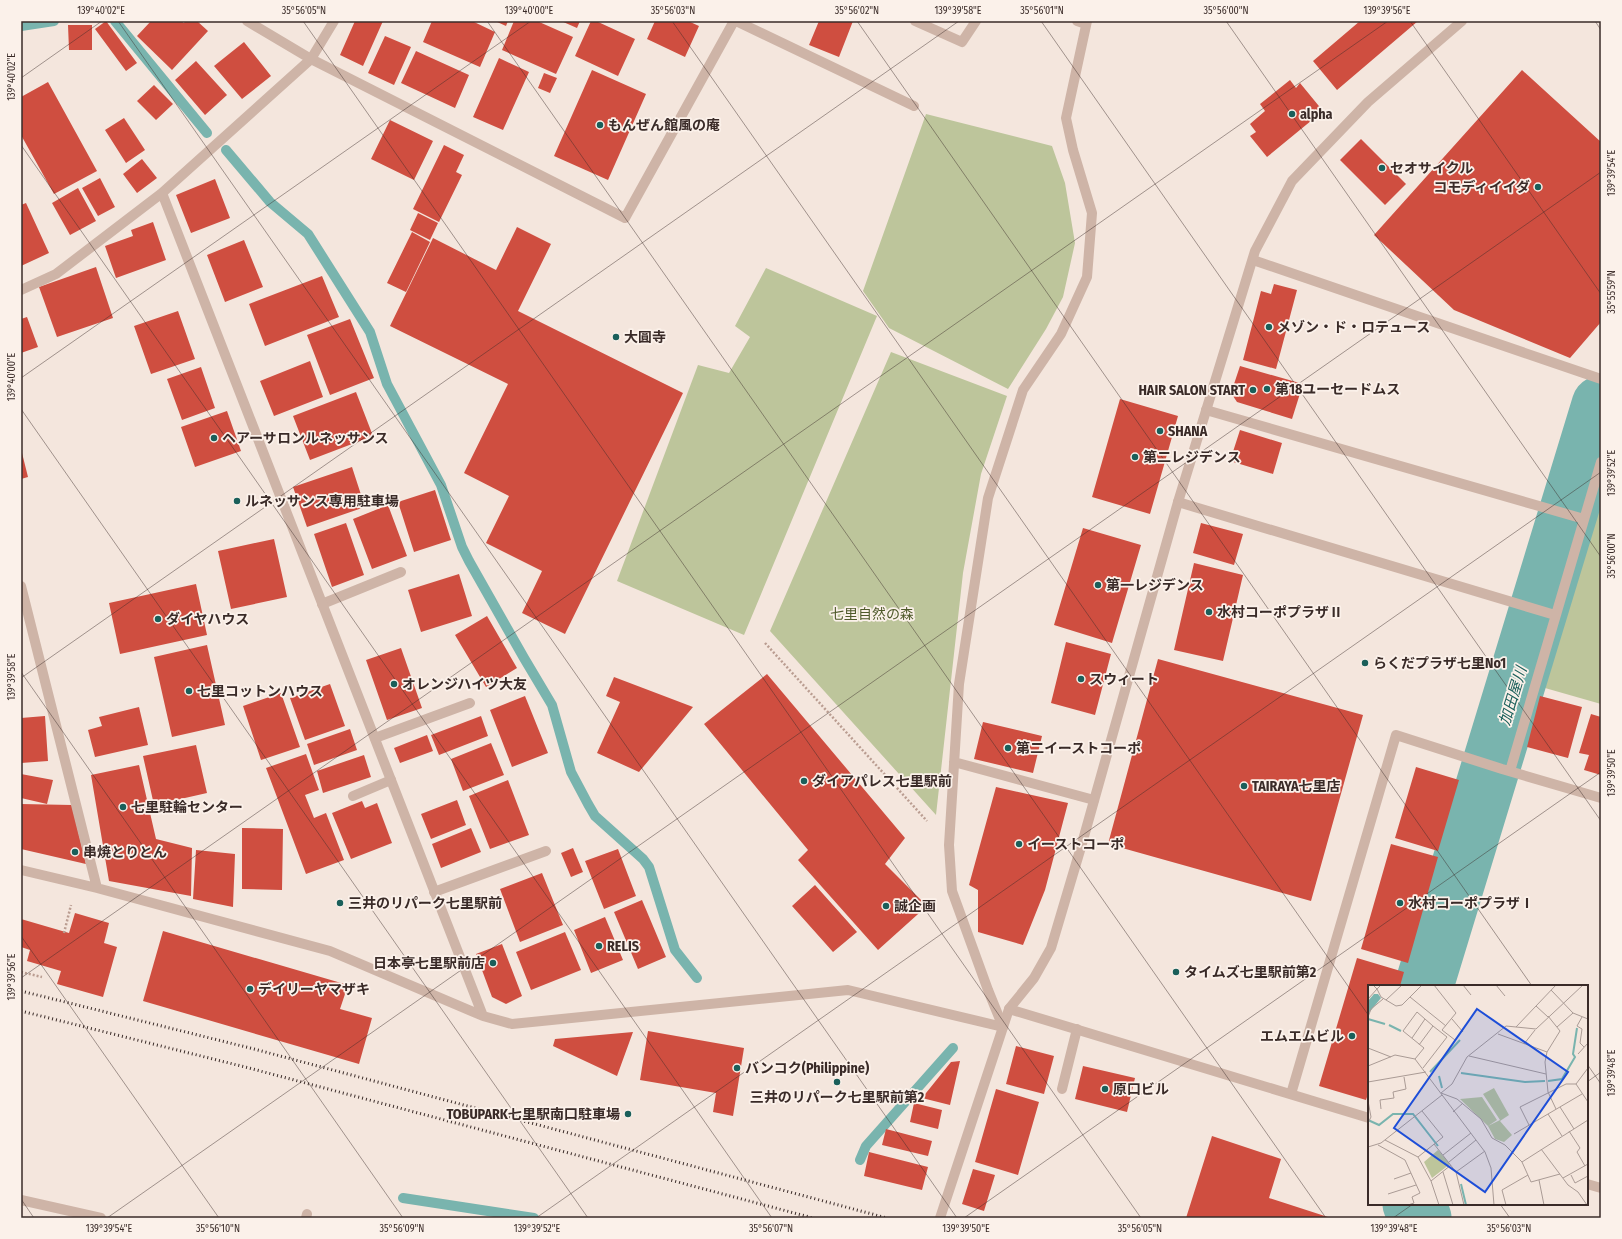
<svg xmlns="http://www.w3.org/2000/svg" width="1622" height="1239" font-family="'Fira Sans Condensed','Noto Sans JP',sans-serif">
<style>
.green{fill:#bdc59b}
.lines{fill:none;stroke-linecap:round;stroke-linejoin:round}
.stream{stroke:#79b4ae;stroke-width:10}
.river{stroke:#79b4ae;stroke-width:59}
.building{fill:#cf4e40}
.path{stroke:#ba9d91;stroke-width:2.5;stroke-dasharray:2 2;stroke-linecap:butt}
.service{stroke:#ceb4a7;stroke-width:10}
.minor{stroke:#ceb4a7;stroke-width:10}
.tertiary{stroke:#ceb4a7;stroke-width:10}
.rail{stroke:#3a2b28;stroke-width:3;stroke-dasharray:1 3;stroke-linecap:butt}
.ticks{fill:none;stroke:#3a2b28;stroke-width:1;stroke-opacity:0.45}
.poi-dot{fill:#1a5f5a;stroke:#fbf1ea;stroke-width:1.5}
.labels{text-anchor:middle;dominant-baseline:central;stroke-width:3.5;stroke-linejoin:round;paint-order:stroke}
.poi-label{font-size:14px;font-weight:bold;fill:#3a2b28;stroke:#fbf1ea;text-anchor:start}
.park-label{font-size:14px;fill:#4f5a2a;stroke:#fbf1ea}
.water-label{font-size:15px;font-style:italic;fill:#1a5f5a;stroke:#fbf1ea}
.inset-river{fill:none;stroke:#79b4ae;stroke-width:2}
.inset-road{fill:none;stroke:#aa9b95;stroke-width:1}
.view{fill:#1d4ed8;fill-opacity:0.15;stroke:#1d4ed8;stroke-width:2}
.inset-edge{fill:none;stroke:#3a2b28;stroke-width:2}
.neatline{fill:none;stroke:#3a2b28;stroke-width:1.5}
.ticks-label{font-size:10px;text-anchor:middle;fill:#3a2b28}
</style>
<rect width="100%" height="100%" fill="#f4e6dd"/>
<!-- green -->
<path class="green" d="M926 114 1052 146 1065 183 1075 243 1063 297 1046 329 1008 389 889 328 863 291Z
M766 268 877 316 744 635 617 581 698 365 729 373 750 337 735 326Z
M891 352 1007 396 981 474 963 573 936 815 770 631Z
M1600 497H1601V704L1545 688Z"/>
<g class="lines">
<!-- stream -->
<path class="stream" d="M115 21 207 133
M21 26 54 21
M226 150 270 202 308 234 370 332 387 384 441 485 462 547 469 561 524 658 552 705 571 772 588 804 595 816 643 859 649 867 675 950 697 978
M860 1160 866 1146 953 1048
M403 1198 534 1218"/>
<!-- river -->
<path class="river" d="M1424 986 1601 405
M1412 1204 1422 1218"/>
</g>
<!-- building -->
<path class="building" d="M106 21 137 63 126 71 95 29Z
M151 21H181L184 23 185 21H197L208 31 172 70 137 36Z
M355 21H383L363 66 340 55Z
M432 21H472L495 32 480 67 423 42Z
M495 21H508L506 26Z
M514 21H537L573 37 556 74 502 50Z
M561 21H580L577 28Z
M591 21H596L635 39 618 76 575 56Z
M655 21H688L699 26 685 57 647 39Z
M819 21H853L839 57 809 45Z
M1360 21H1418L1337 90 1313 61Z
M68 25H92V50H69Z
M385 36 411 47 394 85 368 73Z
M244 42 271 76 242 99 214 66Z
M416 51 469 75 455 108 401 83Z
M499 58 529 72 503 130 473 117Z
M196 61 227 95 205 115 175 80Z
M592 70 646 94 608 180 554 156Z
M1522 70 1601 142V322L1570 358 1454 310 1374 235Z
M544 73 557 78 550 93 538 88Z
M1290 80 1296 88 1300 83 1323 111 1267 157 1250 136 1256 132 1250 124 1265 111 1260 104Z
M48 82 97 171 54 194 21 135V97Z
M154 85 173 104 156 120 137 101Z
M124 118 145 150 126 163 105 130Z
M390 120 433 141 414 180 371 159Z
M1361 139 1406 184 1385 205 1340 160Z
M444 145 464 155 456 172 462 175 439 222 413 209Z
M142 159 157 178 137 193 123 174Z
M100 178 115 207 98 216 82 188Z
M215 179 230 218 191 233 176 195Z
M78 188 96 221 70 235 52 203Z
M26 203 49 253 21 266V205Z
M418 213 438 223 430 240 410 230Z
M153 222 166 260 116 278 105 246 133 236 131 230Z
M517 227 551 244 518 311 683 393 565 634 522 613 542 571 486 543 509 496 464 473 508 384 390 326 433 238 496 270Z
M412 232 430 242 406 292 387 283Z
M244 240 263 287 225 302 207 255Z
M96 267 113 318 57 337 39 287Z
M322 276 339 317 265 346 249 304Z
M1274 284 1297 290 1276 369 1243 360 1261 291 1271 294Z
M178 311 195 359 151 374 134 326Z
M27 317 38 347 21 353V319Z
M350 319 374 378 330 395 307 335Z
M310 361 323 397 274 416 260 381Z
M1240 366 1303 384 1292 419 1237 402 1231 393Z
M201 367 215 408 182 420 167 379Z
M356 392 373 436 310 460 293 416Z
M1120 399 1178 416 1150 514 1092 497Z
M227 411 241 451 195 467 181 427Z
M1240 430 1282 443 1273 474 1230 461Z
M21 449 28 477 21 479Z
M352 467 365 507 307 527 293 487Z
M435 490 451 540 414 552 398 502Z
M388 505 407 556 372 569 353 519Z
M346 523 364 575 332 587 314 534Z
M1201 523 1243 534 1234 565 1193 553Z
M1083 528 1141 545 1112 643 1054 625Z
M274 539 287 597 231 609 218 551Z
M1194 563 1243 575 1223 661 1174 650Z
M459 574 472 616 421 632 408 590Z
M196 584 207 635 120 654 109 603Z
M487 616 517 668 486 687 455 635Z
M1066 642 1111 654 1095 715 1051 703Z
M207 645 225 725 172 737 154 657Z
M401 648 422 708 387 720 366 660Z
M1158 659 1363 715 1311 901 1108 844Z
M767 674 905 838 885 864 927 906 878 950 798 860 808 850 704 724Z
M614 677 693 707 639 772 597 753 620 702 606 696Z
M330 684 345 726 305 740 290 698Z
M281 693 300 747 261 760 243 706Z
M525 696 548 753 512 767 490 710Z
M1540 696 1582 707 1568 758 1527 747Z
M139 707 148 745 95 757 88 730 102 726 99 717Z
M1591 714 1601 717V775L1584 770 1589 755 1579 753Z
M45 716 48 761 21 763V718Z
M481 716 488 736 439 755 431 735Z
M983 722 1042 736 1033 773 974 759Z
M350 729 357 750 314 765 307 744Z
M427 735 433 751 400 763 394 748Z
M491 743 504 775 463 791 451 759Z
M196 745 207 793 154 805 143 756Z
M306 754 319 790 305 795 314 818 326 813 344 860 306 874 266 768Z
M364 755 371 777 323 793 317 771Z
M139 765 156 839 192 848 191 896 109 881 91 775Z
M1416 767 1459 780 1438 851 1395 838Z
M21 774 53 780 47 804 21 798Z
M508 780 529 835 490 849 469 796Z
M996 787 1068 803 1045 890 1023 945 978 932V890L969 885Z
M457 800 466 825 431 839 421 814Z
M362 801 365 808 377 803 392 843 351 859 332 813Z
M21 804 72 805 86 864 21 849Z
M242 828 283 829 282 890 242 889Z
M471 828 481 852 441 868 432 844Z
M1391 844 1438 857 1408 963 1361 949Z
M573 848 583 872 571 877 561 853Z
M618 849 636 896 604 909 585 861Z
M196 850 235 854 233 907 193 899Z
M542 873 563 925 520 942 500 889Z
M815 885 857 932 833 952 792 906Z
M642 900 666 957 638 969 614 912Z
M75 913 109 923 104 943 117 947 103 997 57 984 61 971 27 961 30 950 21 947V919L69 933Z
M605 917 623 960 591 973 574 930Z
M163 931 348 985 340 1009 372 1018 359 1064 143 1001Z
M565 932 581 970 531 990 516 952Z
M502 944 522 996 506 1004 492 997 476 954Z
M1357 958 1404 972 1400 986H1369V1091L1366 1100 1319 1086Z
M648 1031 744 1048 733 1116 713 1112 716 1093 640 1080Z
M633 1032 617 1076 553 1046 555 1039Z
M1016 1046 1054 1056 1044 1094 1006 1084Z
M960 1061 950 1105 922 1098 951 1062Z
M1083 1066 1135 1078 1127 1112 1075 1099Z
M996 1089 1039 1102 1018 1175 975 1162Z
M914 1103 942 1110 938 1129 910 1122Z
M886 1129 932 1141 928 1156 882 1145Z
M1212 1136 1281 1159 1269 1198 1331 1218H1186Z
M869 1152 928 1167 922 1190 864 1176Z
M973 1169 995 1175 984 1211 962 1204Z"/>
<g class="lines">
<!-- path -->
<path class="path" d="M765 643 927 821
M64 933 71 905
M21 972 42 977"/>
<!-- service -->
<path class="service" d="M915 21 962 42 976 21
M1077 21 1086 24
M322 604 401 572
M375 738 470 703
M353 796 391 780
M434 892 546 851
M1062 1089 1077 1029
M21 1200 101 1218"/>
<!-- minor -->
<path class="minor" d="M247 21 311 59 625 218 734 21
M736 21 914 106
M162 193 483 1016
M1253 260 1601 379
M21 290 56 274 162 193 311 59 334 21
M1206 410 1584 519
M1178 502 1555 615
M21 586 97 888
M954 762 1094 800
M1510 771 1601 462
M21 870 97 888 330 951 483 1016 512 1024 848 990 1003 1027
M1009 1009 1369 1118
M1003 1027 988 990 952 891 949 845 959 684 988 498 1023 390 1061 334 1087 277 1092 213 1073 150 1066 118 1087 21
M1291 1094 1396 735 1502 769 1601 798
M1587 1184 1601 1188
M306 1218 307 1214"/>
<!-- tertiary -->
<path class="tertiary" d="M940 1218 1009 1009 1034 978 1051 948 1081 847 1178 502 1255 251 1292 181 1368 102 1462 21"/>
<!-- rail -->
<path class="rail" d="M21 991 254 1049 887 1218
M21 1011 249 1068 813 1218"/>
</g>
<!-- ticks -->
<path class="ticks" d="M118 21 957 1218M303 21 1141 1218M487 21 1326 1218M672 21 1369 1016M857 21 1532 986M1041 21 1601 821M1226 21 1601 557M1410 21 1601 294M1595 21 1601 30M21 78 102 21M21 145 772 1218M21 378 531 21M21 409 588 1218M21 672 403 1218M21 678 959 21M21 936 219 1218M21 978 1388 21M1587 1064 1601 1084M1587 1082 1601 1072M21 1199 34 1218M1500 1204 1510 1218M107 1218 1601 172M536 1218 1601 472M964 1218 1601 772M1393 1218 1413 1204"/>
<!-- markers -->
<g class="poi-dot">
<circle cx="1292" cy="114" r="4"/>
<circle cx="600" cy="125" r="4"/>
<circle cx="1382" cy="168" r="4"/>
<circle cx="1538" cy="187" r="4"/>
<circle cx="1269" cy="327" r="4"/>
<circle cx="616" cy="337" r="4"/>
<circle cx="1267" cy="389" r="4"/>
<circle cx="1253" cy="390" r="4"/>
<circle cx="1160" cy="431" r="4"/>
<circle cx="214" cy="438" r="4"/>
<circle cx="1135" cy="457" r="4"/>
<circle cx="237" cy="501" r="4"/>
<circle cx="1098" cy="585" r="4"/>
<circle cx="1209" cy="612" r="4"/>
<circle cx="158" cy="619" r="4"/>
<circle cx="1365" cy="663" r="4"/>
<circle cx="1081" cy="679" r="4"/>
<circle cx="394" cy="684" r="4"/>
<circle cx="189" cy="691" r="4"/>
<circle cx="1008" cy="748" r="4"/>
<circle cx="804" cy="781" r="4"/>
<circle cx="1244" cy="786" r="4"/>
<circle cx="123" cy="807" r="4"/>
<circle cx="1019" cy="844" r="4"/>
<circle cx="75" cy="852" r="4"/>
<circle cx="340" cy="903" r="4"/>
<circle cx="1400" cy="903" r="4"/>
<circle cx="886" cy="906" r="4"/>
<circle cx="599" cy="946" r="4"/>
<circle cx="493" cy="963" r="4"/>
<circle cx="1176" cy="972" r="4"/>
<circle cx="250" cy="989" r="4"/>
<circle cx="1352" cy="1036" r="4"/>
<circle cx="737" cy="1068" r="4"/>
<circle cx="837" cy="1082" r="4"/>
<circle cx="1105" cy="1089" r="4"/>
<circle cx="628" cy="1114" r="4"/>
</g>
<g class="labels">
<!-- poi labels -->
<g class="poi-label">
<text x="1300" y="114">alpha</text>
<text x="608" y="125">もんぜん館風の庵</text>
<text x="1390" y="168">セオサイクル</text>
<text x="1530" y="187" text-anchor="end">コモディイイダ</text>
<text x="1277" y="327">メゾン・ド・ロテュース</text>
<text x="624" y="337">大圓寺</text>
<text x="1275" y="389">第18ユーセードムス</text>
<text x="1245" y="390" text-anchor="end">HAIR SALON START</text>
<text x="1168" y="431">SHANA</text>
<text x="222" y="438">ヘアーサロンルネッサンス</text>
<text x="1143" y="457">第二レジデンス</text>
<text x="245" y="501">ルネッサンス専用駐車場</text>
<text x="1106" y="585">第一レジデンス</text>
<text x="1217" y="612">水村コーポプラザⅡ</text>
<text x="166" y="619">ダイヤハウス</text>
<text x="1373" y="663">らくだプラザ七里No1</text>
<text x="1089" y="679">スウィート</text>
<text x="402" y="684">オレンジハイツ大友</text>
<text x="197" y="691">七里コットンハウス</text>
<text x="1016" y="748">第二イーストコーポ</text>
<text x="812" y="781">ダイアパレス七里駅前</text>
<text x="1252" y="786">TAIRAYA七里店</text>
<text x="131" y="807">七里駐輪センター</text>
<text x="1027" y="844">イーストコーポ</text>
<text x="83" y="852">串焼とりとん</text>
<text x="348" y="903">三井のリパーク七里駅前</text>
<text x="1408" y="903">水村コーポプラザⅠ</text>
<text x="894" y="906">誠企画</text>
<text x="607" y="946">RELIS</text>
<text x="485" y="963" text-anchor="end">日本亭七里駅前店</text>
<text x="1184" y="972">タイムズ七里駅前第2</text>
<text x="258" y="989">デイリーヤマザキ</text>
<text x="1344" y="1036" text-anchor="end">エムエムビル</text>
<text x="745" y="1068">バンコク(Philippine)</text>
<text x="1113" y="1089">原口ビル</text>
<text x="837" y="1097" text-anchor="middle">三井のリパーク七里駅前第2</text>
<text x="620" y="1114" text-anchor="end">TOBUPARK七里駅南口駐車場</text>
</g>
<!-- park labels -->
<g class="park-label">
<text x="872" y="614">七里自然の森</text>
</g>
<!-- water labels -->
<g class="water-label">
<text transform="translate(1513 696) rotate(-73)">加田屋川</text>
</g>
</g>
<!-- overview -->
<g transform="translate(1368 985)">
<rect width="220" height="220" fill="#f4e6dd"/>
<path d="M126 103 141 130 132 136 144 150 136 157 127 154 120 141 132 135 115 109ZM114 112 129 135 120 141 92 114ZM70 165 82 179 64 193 56 177Z" fill="#bdc59b"/>
<path d="M6 9H10L13 13 0 29V16Z" fill="#79b4ae"/>
<path class="inset-river" d="M0 34 17 39M21 40 33 46M62 87 92 55M93 88 157 97 177 96M71 91 74 103M180 96 194 94 207 72 205 69 209 43M0 135 11 140 25 129H45L70 161M93 199 98 220"/>
<path class="inset-road" d="M13 0 9 4 13 12 28 21 34 20 54 0M66 0 88 28 74 45 87 55M95 0 103 10M128 0 137 11M183 5 205 28 220 34M42 12 78 41M0 14 9 4 5 0M18 15 34 0M168 21 180 32M180 31 192 46 179 67 177 77 180 107 188 124M0 32 3 24 15 14M214 32 209 41 214 44 212 58 216 62M84 34 95 47M148 42 188 0M189 42 205 28M130 49 179 67M44 53 57 34 65 41 51 60M156 59 167 45M0 63 23 72M210 69 220 58M101 71 178 89M47 74 56 63 35 46 49 27 57 34M0 81 27 70 47 74 117 167 123 183 126 220M55 83 79 52 65 41M0 97 58 87M208 99 220 117M208 99 220 83M73 108 84 99 99 72 138 41 168 44 215 0M73 108 89 114 113 134 124 153 137 160 154 177 163 197 192 189M0 116 3 132 0 138M192 122 206 144M13 124 12 115 26 113 25 107 38 104 36 92M54 126 75 152 50 172 63 196 71 220M85 127 95 118M180 129 194 151M161 140 152 122 198 99H208M201 146 212 163 209 167 217 181M146 149 214 109M17 155 50 172M66 159 88 187 96 220M10 160 37 175 52 208 44 212 46 218 40 220M0 162 13 158 74 110M173 164 200 200 210 207 219 220M75 170 103 148M81 177 108 155M154 177 220 135M75 187 85 220M88 187 117 166M203 190 207 198 220 191M195 193 220 179M26 194 43 188M171 195 176 220M63 196 83 180M20 209 48 200M138 220 134 205 160 190"/>
<path class="view" d="M109 24 200 87 117 207 26 143Z"/>
<rect width="220" height="220" class="inset-edge"/>
</g>
<!-- border -->
<rect width="1622" height="1239" fill="none" stroke="#fbf1ea" stroke-width="44"/>
<rect x="22" y="22" width="1578" height="1195" class="neatline"/>
<g class="ticks-label">
<text x="101" y="14">139°40'02"E</text>
<text x="304" y="14">35°56'05"N</text>
<text x="529" y="14">139°40'00"E</text>
<text x="673" y="14">35°56'03"N</text>
<text x="857" y="14">35°56'02"N</text>
<text x="958" y="14">139°39'58"E</text>
<text x="1042" y="14">35°56'01"N</text>
<text x="1226" y="14">35°56'00"N</text>
<text x="1387" y="14">139°39'56"E</text>
<text transform="translate(11 77) rotate(-90)" y="4">139°40'02"E</text>
<text transform="translate(1611 173) rotate(-90)" y="4">139°39'54"E</text>
<text transform="translate(1611 292) rotate(-90)" y="4">35°55'59"N</text>
<text transform="translate(11 377) rotate(-90)" y="4">139°40'00"E</text>
<text transform="translate(1611 473) rotate(-90)" y="4">139°39'52"E</text>
<text transform="translate(1611 556) rotate(-90)" y="4">35°56'00"N</text>
<text transform="translate(11 677) rotate(-90)" y="4">139°39'58"E</text>
<text transform="translate(1611 773) rotate(-90)" y="4">139°39'50"E</text>
<text transform="translate(11 977) rotate(-90)" y="4">139°39'56"E</text>
<text transform="translate(1611 1073) rotate(-90)" y="4">139°39'48"E</text>
<text x="109" y="1232">139°39'54"E</text>
<text x="218" y="1232">35°56'10"N</text>
<text x="402" y="1232">35°56'09"N</text>
<text x="537" y="1232">139°39'52"E</text>
<text x="771" y="1232">35°56'07"N</text>
<text x="966" y="1232">139°39'50"E</text>
<text x="1140" y="1232">35°56'05"N</text>
<text x="1394" y="1232">139°39'48"E</text>
<text x="1509" y="1232">35°56'03"N</text>
</g>
</svg>
